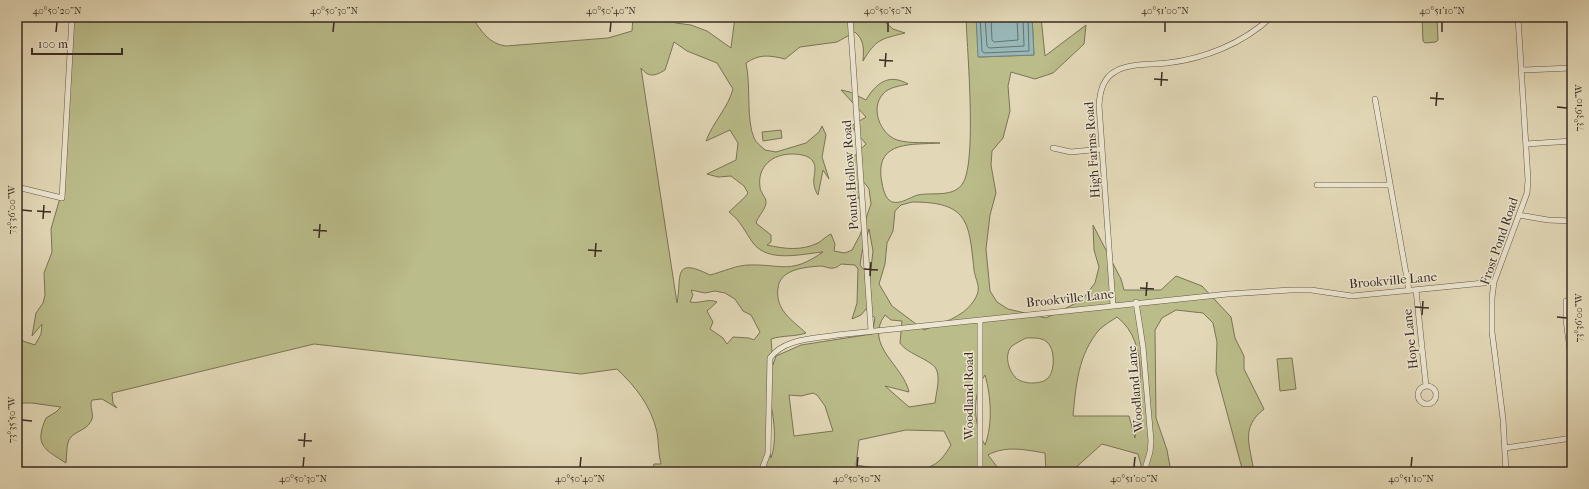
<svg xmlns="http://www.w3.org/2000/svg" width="1589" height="489" font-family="'IM FELL French Canon',serif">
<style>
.green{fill:#babc8a;stroke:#7a7456;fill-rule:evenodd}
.water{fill:#98b8b8;stroke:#73807c}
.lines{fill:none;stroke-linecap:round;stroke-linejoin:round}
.shore{stroke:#6a726d;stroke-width:1}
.street-casing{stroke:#655647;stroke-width:6}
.street{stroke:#ece6d0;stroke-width:5}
.ticks{fill:none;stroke:#3b2b22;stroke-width:1.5}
.labels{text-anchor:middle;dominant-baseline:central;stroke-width:3;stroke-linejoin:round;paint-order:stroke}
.street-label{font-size:13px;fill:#3b2b22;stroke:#ece6d0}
.neatline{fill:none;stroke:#3b2b22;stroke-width:1.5}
.ticks-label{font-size:10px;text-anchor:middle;fill:#3b2b22}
</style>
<rect width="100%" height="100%" fill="#e2d8b7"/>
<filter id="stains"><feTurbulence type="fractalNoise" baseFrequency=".005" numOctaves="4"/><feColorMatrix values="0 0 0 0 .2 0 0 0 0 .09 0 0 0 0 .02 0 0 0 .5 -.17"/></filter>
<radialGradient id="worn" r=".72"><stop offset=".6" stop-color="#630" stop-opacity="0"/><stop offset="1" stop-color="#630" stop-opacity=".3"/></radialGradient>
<!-- green -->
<path class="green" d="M73 17H472C481 31 489 44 506 46L608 38 632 31 633 17H668L676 23 691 25 707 31 731 48 735 17H835L840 18V17H879L893 29 905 33C881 39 876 39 863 61 864 48 864 40 855 32L837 42 800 47 785 59C769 55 759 54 746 63 751 85 746 120 754 138 756 143 761 146 765 150L776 152 806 143 819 132 822 126 826 135 822 157 829 179 823 170 818 195C808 180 820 170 812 160 808 155 798 154 792 154 773 154 757 166 760 187 760 192 765 196 766 201 767 208 758 216 756 223L771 235V242L767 245C785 249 801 251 818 243 823 240 826 236 831 234L835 244 834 251 845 253 852 250 860 235 871 204 869 189 864 182 858 199C843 172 843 166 866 144L851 126 866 117 841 90 850 92 866 100C876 83 889 73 908 84 900 86 889 87 883 94 870 108 880 134 897 140 910 144 927 142 940 143 913 145 877 140 881 177 882 184 884 196 889 200 897 207 910 197 918 195 932 192 954 198 963 183 977 160 967 49 966 17H976L979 57 1034 55 1032 17H1041L1045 56 1086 25 1084 44 1053 73 1035 79 1011 72 1008 86 1010 111 1003 138 992 151 991 165 996 193 990 215 986 249 990 291 997 302 1008 309 1046 318 1082 300 1095 283 1099 267 1094 250 1093 225 1121 279 1124 290H1161L1176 276 1202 286 1231 317 1235 338 1244 356V369L1264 409C1240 428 1250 445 1254 472H1243L1216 372 1217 342 1213 323 1203 313 1176 310 1162 318 1155 330 1156 418 1167 450 1171 472H1141V465L1138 454 1102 444 1074 469 1077 472H1046L1045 453C1026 450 1006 445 988 455L1001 472H913C934 466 939 465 951 445L944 431 906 430 859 440 856 465 875 468 878 472H773L763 464 754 472H652L654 464H661C658 453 659 443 657 432 651 406 636 387 617 369L581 374 314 344 112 393 113 403 117 408 102 399 92 400C89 407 94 413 92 419 88 430 77 430 70 438 66 444 67 455 66 463 44 449 34 445 46 418L56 412 61 407 32 403H17V339L35 345 41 334 42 324 32 336 36 313 43 303 45 295 44 273 52 252 51 229 60 198ZM674 42 687 51 717 63 733 89C728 108 713 122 706 141L730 130 738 143 736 160 707 174 718 177 731 176 744 186 748 193 745 197 729 212C741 221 745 232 753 243 768 263 801 254 823 252 790 275 783 264 749 265 737 265 722 272 710 275 672 256 682 277 677 303L641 68C649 78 655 76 665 70ZM912 202C968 202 969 221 974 270 976 283 983 288 973 302 962 318 941 323 924 330L892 306 879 284 885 264 887 243 893 231 895 211 901 205ZM869 229 873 251 870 277 860 265 862 252ZM841 264 855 265 858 269 857 303 852 319 861 315 866 309 875 318 872 334 801 345 776 356 773 365 771 339C783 335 794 337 806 333 792 320 775 310 778 288 780 269 805 267 821 266 825 266 829 269 833 268 836 268 839 266 841 264ZM691 290 705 293 715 291 725 293 735 299 743 311 751 315 760 332 754 340 749 338 733 337 727 344 723 338 710 329 713 322 707 311 717 302C708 298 700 304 690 302L693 295ZM885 315 891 320 902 321 900 343C908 355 934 360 937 371 940 381 936 393 935 403L909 407 885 386 909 392C904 366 863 345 885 315ZM1117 317C1152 344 1138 400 1135 438L1129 416H1073C1076 385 1078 355 1099 330 1104 325 1111 321 1117 317ZM1026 338C1033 338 1041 337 1047 342 1055 349 1055 369 1049 377 1044 383 1036 383 1029 383 1024 382 1019 381 1015 377 1008 369 1004 354 1012 346 1016 343 1022 340 1026 338ZM985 375C991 396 993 424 985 445 973 424 972 395 985 375ZM813 393 817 395 825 406 833 431 794 436 789 395 801 396ZM771 404C774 421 777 442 771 458 765 439 765 423 771 404Z
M1422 17H1437L1438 40 1436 42 1425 43 1423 41Z
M781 130 782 138 763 141 762 132Z
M1292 358 1296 389 1280 391 1277 359Z"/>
<!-- water -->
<path class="water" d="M976 17H1032L1034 55 978 57Z"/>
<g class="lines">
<!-- shore -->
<path class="shore" d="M980 17 982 51 984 53 1029 51 1028 17
M985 17 987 46 989 48 1024 46 1023 17
M991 17 992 40 994 42 1018 40 1017 17"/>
<!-- street casing -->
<g class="street-casing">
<path id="street" d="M850 17 871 331
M1521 70 1572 68
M1375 99 1409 290
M1526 144 1572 141
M1053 148 1071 152 1102 149
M1317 185H1390
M17 187 62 198 72 17
M1519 215 1548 220 1572 221
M1416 290 1426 386
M1572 300 1566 301V320L1572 365
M1136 302 1143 347 1151 441 1150 452 1144 472
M1113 305 1099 105C1100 91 1103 78 1116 71 1130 63 1151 65 1167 63 1204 59 1244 43 1271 17
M1418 395a9 9 0 1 1 18 0a9 9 0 1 1-18 0Z
M1505 448 1572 438
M761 472 768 453 770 358C784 338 815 339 837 335L1228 294 1291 290H1311L1352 296 1494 282
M980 472V320
M1506 472 1503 419 1492 332V298L1494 282 1527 193 1528 180 1518 17"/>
</g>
<!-- street -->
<use href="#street" class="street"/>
</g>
<!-- ticks -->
<path class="ticks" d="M56 32 57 22M333 32 334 22M610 32 611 22M888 32V22M1165 32V22M1442 32V22M879 60 893 61M885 67 886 53M1154 79 1168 80M1161 86 1162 72M1430 98 1444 99M1436 106 1437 92M1557 107 1567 108M22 210 32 211M37 211 51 212M43 219 44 205M313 230 327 231M319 238 320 224M588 250 602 251M595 257 596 243M864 269 878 270M870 276 871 262M1140 288 1154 289M1146 296 1147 282M1415 307 1429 308M1422 315 1423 301M1557 317 1567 318M22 420 32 421M298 440 312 441M304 447 305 433M303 467 304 457M580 467 581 457M857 467 858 457M1134 467 1135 457M1411 467 1412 457"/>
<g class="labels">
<!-- street labels -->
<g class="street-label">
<text transform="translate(1092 150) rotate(-94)">High Farms Road</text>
<text transform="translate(850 175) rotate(-94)">Pound Hollow Road</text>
<text transform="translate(1499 241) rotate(-71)">Frost Pond Road</text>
<text transform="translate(1393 280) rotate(-5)">Brookville Lane</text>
<text transform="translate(1070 298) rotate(-6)">Brookville Lane</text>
<text transform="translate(1410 339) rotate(-96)">Hope Lane</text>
<text transform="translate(1135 389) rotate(-95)">Woodland Lane</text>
<text transform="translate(968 396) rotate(-90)">Woodland Road</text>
</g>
</g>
<!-- margin -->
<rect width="1589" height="489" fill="none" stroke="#e2d8b7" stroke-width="44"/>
<!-- scale -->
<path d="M32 48v6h90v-6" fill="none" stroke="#3b2b22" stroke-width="2"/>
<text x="38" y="48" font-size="12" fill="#3b2b22" stroke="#ece6d0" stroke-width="3" paint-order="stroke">100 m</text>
<rect x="22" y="22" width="1545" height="445" class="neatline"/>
<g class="ticks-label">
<text x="57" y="14">40°50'20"N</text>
<text x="334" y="14">40°50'30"N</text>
<text x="611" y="14">40°50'40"N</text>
<text x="888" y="14">40°50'50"N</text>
<text x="1165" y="14">40°51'00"N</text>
<text x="1442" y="14">40°51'10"N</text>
<text transform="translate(1578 108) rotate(-90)" y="4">73°36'10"W</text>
<text transform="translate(11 210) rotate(-90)" y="4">73°36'00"W</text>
<text transform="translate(1578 318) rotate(-90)" y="4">73°36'00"W</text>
<text transform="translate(11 420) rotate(-90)" y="4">73°35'50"W</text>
<text x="303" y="482">40°50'30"N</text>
<text x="580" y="482">40°50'40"N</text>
<text x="857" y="482">40°50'50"N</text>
<text x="1134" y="482">40°51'00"N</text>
<text x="1411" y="482">40°51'10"N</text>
</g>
<rect width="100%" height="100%" filter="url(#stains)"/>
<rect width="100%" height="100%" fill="url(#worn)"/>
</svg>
